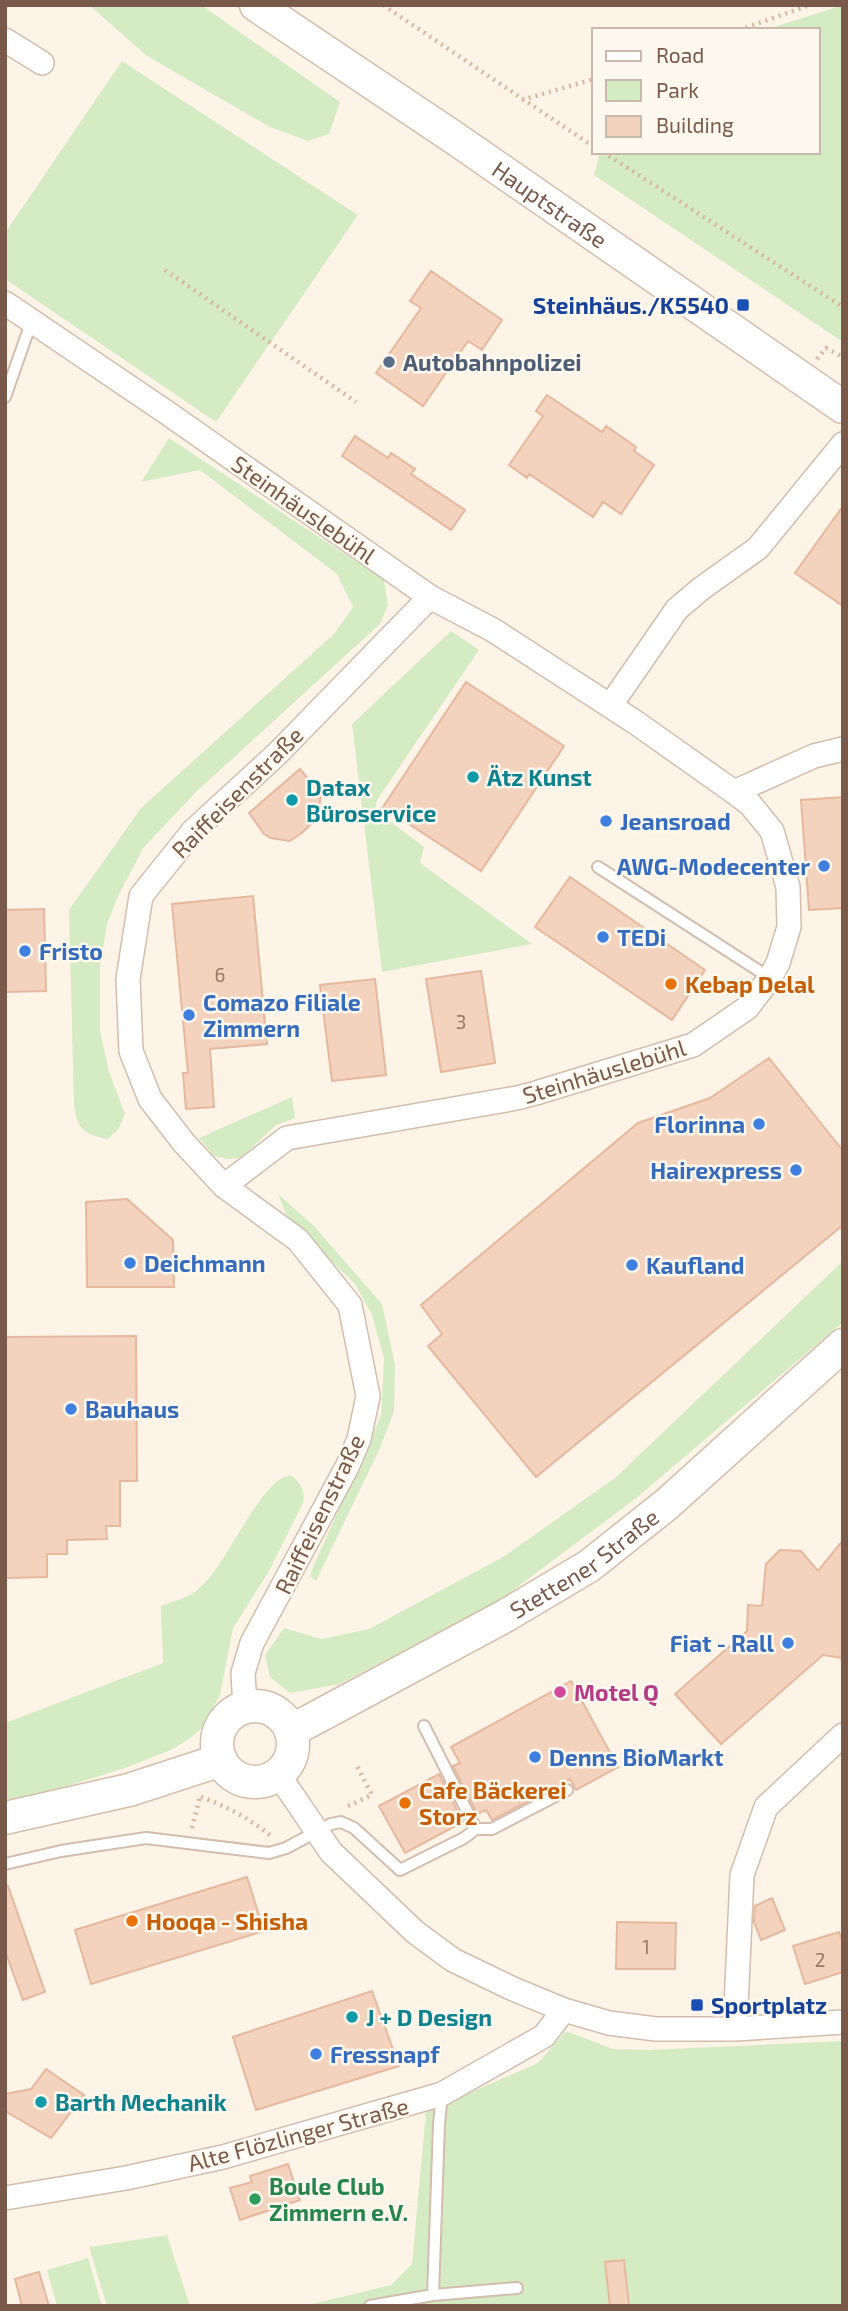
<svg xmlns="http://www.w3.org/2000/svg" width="848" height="2311" font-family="'Exo 2',sans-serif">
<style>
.green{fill:#d5ebc4}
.building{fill:#f3d2be;stroke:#e6b89d;stroke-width:2}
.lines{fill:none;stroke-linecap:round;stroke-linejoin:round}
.lane-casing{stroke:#d2bdae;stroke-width:14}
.street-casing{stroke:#d2bdae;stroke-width:26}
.secondary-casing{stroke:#d5bdac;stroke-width:35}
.path{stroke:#d9b5a0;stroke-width:4.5;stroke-dasharray:2 5;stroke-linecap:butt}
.lane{stroke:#fff;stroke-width:10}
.street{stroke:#fff;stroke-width:23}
.secondary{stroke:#fff;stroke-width:32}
.transit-dot{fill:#1a4fb4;stroke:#fff8ee;stroke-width:2.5}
.service-dot{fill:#5c6f8a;stroke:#fff8ee;stroke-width:2.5}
.culture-dot{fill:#0f9aa8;stroke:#fff8ee;stroke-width:2.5}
.shop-dot{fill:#3f7fe0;stroke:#fff8ee;stroke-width:2.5}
.food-dot{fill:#e8710a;stroke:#fff8ee;stroke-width:2.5}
.hotel-dot{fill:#d1479c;stroke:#fff8ee;stroke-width:2.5}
.leisure-dot{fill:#2e9e5b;stroke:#fff8ee;stroke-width:2.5}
.labels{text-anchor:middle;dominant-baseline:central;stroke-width:5;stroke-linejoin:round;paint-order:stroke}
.number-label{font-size:19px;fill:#977767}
.street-label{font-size:23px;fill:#78594a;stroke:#fff8ee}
.transit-label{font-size:23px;font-weight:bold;fill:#164399;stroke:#fff8ee;text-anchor:end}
.service-label{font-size:23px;font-weight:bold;fill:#4e5e75;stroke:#fff8ee;text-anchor:start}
.culture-label{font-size:23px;font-weight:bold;fill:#0d838f;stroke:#fff8ee;text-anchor:start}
.shop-label{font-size:23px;font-weight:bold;fill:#366cbe;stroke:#fff8ee;text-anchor:start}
.food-label{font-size:23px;font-weight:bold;fill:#c56008;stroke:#fff8ee;text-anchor:start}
.hotel-label{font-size:23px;font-weight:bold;fill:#b23c85;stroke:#fff8ee;text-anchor:start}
.leisure-label{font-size:23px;font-weight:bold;fill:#27864d;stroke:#fff8ee;text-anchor:start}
</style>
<rect width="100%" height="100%" fill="#fdf4e7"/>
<!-- green -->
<path class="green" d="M89 5H201L340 102 329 134 308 141 270 127 147 56Z
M843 5V342L594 175 600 152H818V30H765Z
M122 61 358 215 216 422 5 279V233Z
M169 438 384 580 388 605 380 624 197 791 144 847 119 894 107 924 100 967V1031L109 1072 125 1114 118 1130 107 1139C82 1133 77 1129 74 1104L69 910 141 808 334 634 353 607 337 574 200 470 141 482Z
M451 631 479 650 377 800 375 810 424 847 420 863 532 944 382 972 352 724Z
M292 1097 295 1118 276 1125 241 1158 228 1159 214 1156 199 1138Z
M278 1194 314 1226 382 1304 395 1365 394 1411 380 1448 316 1581 310 1576 313 1567 381 1416 384 1358 372 1315 355 1284 288 1219Z
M843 1261V1322L635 1499 500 1600 340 1684 290 1693 270 1677 265 1655 284 1628 322 1639 369 1629 503 1557 615 1478Z
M290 1475C300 1482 306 1490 303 1503L268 1573 233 1628 220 1695 201 1729 189 1739 171 1750 125 1768 51 1791 5 1800V1723L163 1663 161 1606C172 1602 187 1598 196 1591 227 1568 258 1481 290 1475Z
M566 2031 613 2049 648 2050 843 2041V2306H304L391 2285 412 2264 426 2112 538 2063Z
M167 2235 190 2306H107L89 2247Z
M88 2258 102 2306H57L47 2270Z"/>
<!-- building -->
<path class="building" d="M431 271 502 320 482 350 468 341 423 406 376 373 421 308 410 301Z
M547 395 602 432 606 426 636 447 634 451 654 465 621 514 603 502 593 517 529 474 527 478 509 465 543 416 536 411Z
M355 436 388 458 391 453 415 469 411 474 465 510 451 530 342 456Z
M843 506V606L795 573Z
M466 682 564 746 481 871 383 807Z
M300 769 321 795 317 818 303 832 290 841 271 838 264 834 249 813Z
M843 797V908L809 910 801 800Z
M570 877 705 970 672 1020 535 927Z
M253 896 267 1044 210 1049 214 1107 186 1109 183 1073H188L172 904Z
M44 909 46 991 5 992V910Z
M481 971 495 1063 441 1072 426 979Z
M375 979 386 1075 332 1081 320 985Z
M769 1058 843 1151V1225L536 1477 428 1346 442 1334 421 1305 638 1123 710 1098Z
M127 1199 173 1240 174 1287H87L86 1202Z
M136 1336 137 1481H120V1526H106L107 1539 67 1540V1554H47V1577L5 1578V1337Z
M843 1540V1658L823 1655 721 1744 675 1694 747 1631 748 1605 762 1606 766 1564 780 1550 801 1551 818 1571Z
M571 1681 618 1767 576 1790 570 1779 492 1820 486 1810 477 1814 453 1766 460 1763 451 1747Z
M439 1774 463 1822 405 1853 379 1806Z
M247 1877 264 1931 91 1984 75 1930Z
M5 1886H8L45 1992 23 2000 5 1951Z
M772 1898 785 1930 761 1940 754 1922 755 1906Z
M617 1922 676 1923 675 1969H616Z
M839 1932 843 1943V1972L805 1984 793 1946Z
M372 1991 399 2066 256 2110 233 2037Z
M46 2069 84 2095 51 2138 5 2111V2094L31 2089Z
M288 2164 300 2200 240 2220 230 2188 252 2182 250 2176Z
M624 2260 629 2306H610L605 2262Z
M39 2272 49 2306H22L15 2279Z"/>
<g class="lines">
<!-- lane casing -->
<g class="lane-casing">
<path id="lane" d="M5 397 32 320
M598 867 770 978
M476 1829H492L567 1790
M5 1864 61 1851 146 1838 269 1853 286 1848 331 1824 341 1822 354 1828 400 1870 464 1838 476 1829 424 1726
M433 2295 517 2288
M370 2306 433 2295 439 2124 442 2094"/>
</g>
<!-- street casing -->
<g class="street-casing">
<path id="street" d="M5 40 42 63
M5 303 166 412 430 597 493 630 635 722 734 792 750 804 772 831 788 887 789 927 778 963 770 978 747 1008 693 1045 536 1093 517 1098 287 1138 224 1186
M610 706 677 609 702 588 758 548 843 444
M734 792 814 756 843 749
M245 1707 243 1673 252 1643 347 1467 359 1439 368 1396 350 1305 298 1240 224 1186 184 1143 150 1099 131 1051 128 979 141 896 193 831 277 754 430 597
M278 1774 331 1852 415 1932 453 1960 511 1988 564 2010 609 2023 656 2029H735L843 2022
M735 2029 742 1875 766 1807 843 1735
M5 2198 126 2178 223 2157 442 2094 544 2036 564 2010"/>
</g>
<!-- secondary casing -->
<g class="secondary-casing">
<g id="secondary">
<path id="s1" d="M256 5 453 137 843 407"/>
<circle cx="255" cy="1744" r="38"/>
<path id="s2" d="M291 1731 505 1616 589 1566 667 1504 843 1345"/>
<path d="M5 1818 129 1790 221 1760"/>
</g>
</g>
<!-- path -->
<path class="path" d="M383 5 594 147
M739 30 810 5
M522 100 594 79
M603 152 843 307
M165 270 356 402
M817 359 826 348 843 357
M201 1797C226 1806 251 1819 272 1837
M348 1806 372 1795 356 1764
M192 1828 200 1796"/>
<!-- lane -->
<use href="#lane" class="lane"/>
<!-- street -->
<use href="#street" class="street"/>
<!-- secondary -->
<use href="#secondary" class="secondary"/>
</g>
<!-- markers -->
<g class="transit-dot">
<rect x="736" y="298" width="14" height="14" rx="3.5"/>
<rect x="690" y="1998" width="14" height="14" rx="3.5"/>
</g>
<circle class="service-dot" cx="389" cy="362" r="7"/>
<g class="culture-dot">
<circle cx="473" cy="777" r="7"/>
<circle cx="292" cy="800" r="7"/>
<circle cx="352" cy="2017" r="7"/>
<circle cx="41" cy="2102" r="7"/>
</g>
<g class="shop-dot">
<circle cx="606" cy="821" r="7"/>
<circle cx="824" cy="866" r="7"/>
<circle cx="603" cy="937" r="7"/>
<circle cx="25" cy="951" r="7"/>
<circle cx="189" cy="1015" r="7"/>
<circle cx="759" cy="1124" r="7"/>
<circle cx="796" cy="1170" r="7"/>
<circle cx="130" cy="1263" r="7"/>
<circle cx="632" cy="1265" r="7"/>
<circle cx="71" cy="1409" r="7"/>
<circle cx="788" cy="1643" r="7"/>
<circle cx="535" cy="1757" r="7"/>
<circle cx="316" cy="2054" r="7"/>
</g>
<g class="food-dot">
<circle cx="671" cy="984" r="7"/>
<circle cx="405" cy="1803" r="7"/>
<circle cx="132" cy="1921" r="7"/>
</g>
<circle class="hotel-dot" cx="560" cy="1692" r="7"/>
<circle class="leisure-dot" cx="255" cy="2199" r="7"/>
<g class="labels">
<!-- number labels -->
<g class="number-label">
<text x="220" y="974">6</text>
<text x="461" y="1021">3</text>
<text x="646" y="1946">1</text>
<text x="820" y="1959">2</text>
</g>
<!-- street labels -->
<g class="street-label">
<text stroke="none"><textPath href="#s1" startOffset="355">Hauptstraße</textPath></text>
<text transform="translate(304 509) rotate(35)">Steinhäuslebühl</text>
<text transform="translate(237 792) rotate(-45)">Raiffeisenstraße</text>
<text transform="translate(604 1071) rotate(-17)">Steinhäuslebühl</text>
<text transform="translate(319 1514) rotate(-64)">Raiffeisenstraße</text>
<text stroke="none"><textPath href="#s2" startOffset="338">Stettener Straße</textPath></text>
<text transform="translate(298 2134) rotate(-15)">Alte Flözlinger Straße</text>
</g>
<!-- transit labels -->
<g class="transit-label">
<text x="729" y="305">Steinhäus./K5540</text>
<text x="711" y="2005" text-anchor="start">Sportplatz</text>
</g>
<!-- service labels -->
<g class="service-label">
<text x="403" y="362">Autobahnpolizei</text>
</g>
<!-- culture labels -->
<g class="culture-label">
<text x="487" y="777">Ätz Kunst</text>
<text x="306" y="787">Datax<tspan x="306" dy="26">Büroservice</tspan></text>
<text x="366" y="2017">J + D Design</text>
<text x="55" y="2102">Barth Mechanik</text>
</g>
<!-- shop labels -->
<g class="shop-label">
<text x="620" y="821">Jeansroad</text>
<text x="810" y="866" text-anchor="end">AWG-Modecenter</text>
<text x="617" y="937">TEDi</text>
<text x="39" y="951">Fristo</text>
<text x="203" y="1002">Comazo Filiale<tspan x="203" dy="26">Zimmern</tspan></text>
<text x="745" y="1124" text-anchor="end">Florinna</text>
<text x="782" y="1170" text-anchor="end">Hairexpress</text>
<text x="144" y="1263">Deichmann</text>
<text x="646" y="1265">Kaufland</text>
<text x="85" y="1409">Bauhaus</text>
<text x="774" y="1643" text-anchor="end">Fiat - Rall</text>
<text x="549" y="1757">Denns BioMarkt</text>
<text x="330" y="2054">Fressnapf</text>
</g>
<!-- food labels -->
<g class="food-label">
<text x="685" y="984">Kebap Delal</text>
<text x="419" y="1790">Cafe Bäckerei<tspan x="419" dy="26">Storz</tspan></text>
<text x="146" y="1921">Hooqa - Shisha</text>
</g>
<!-- hotel labels -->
<g class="hotel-label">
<text x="574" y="1692">Motel Q</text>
</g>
<!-- leisure labels -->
<g class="leisure-label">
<text x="269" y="2186">Boule Club<tspan x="269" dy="26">Zimmern e.V.</tspan></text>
</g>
</g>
<!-- border -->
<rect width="848" height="2311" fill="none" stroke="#78594a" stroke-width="14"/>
<!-- legend -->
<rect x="592" y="28" width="228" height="126" fill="#fff8ee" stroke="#c9b8ac" stroke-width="2"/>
<rect x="606" y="51" width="35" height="10" fill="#ffffff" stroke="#c9b8ac" stroke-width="2"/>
<text x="656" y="63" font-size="21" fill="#78594a">Road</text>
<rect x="606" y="80" width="35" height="21" fill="#d5ebc4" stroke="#c9b8ac" stroke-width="2"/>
<text x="656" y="98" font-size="21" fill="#78594a">Park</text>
<rect x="606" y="116" width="35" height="21" fill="#f3d2be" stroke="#c9b8ac" stroke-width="2"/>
<text x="656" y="133" font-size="21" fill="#78594a">Building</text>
</svg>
